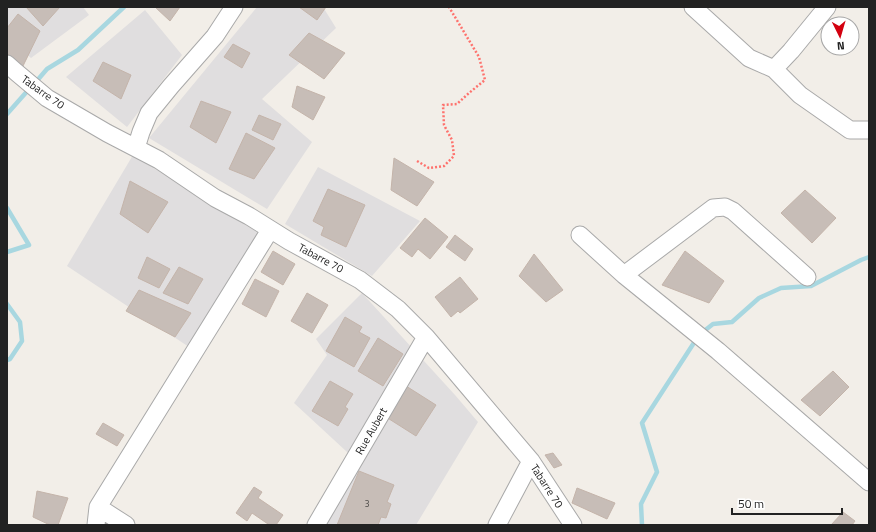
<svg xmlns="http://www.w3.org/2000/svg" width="876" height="532" font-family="'Titillium Web',sans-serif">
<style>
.residential{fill:#e0dedf}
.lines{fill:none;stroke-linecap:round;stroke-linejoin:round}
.stream{stroke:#a8d7e0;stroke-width:4.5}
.building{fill:#c7bdb7;stroke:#c4b4aa}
.street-casing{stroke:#a9a9a9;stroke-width:19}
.path{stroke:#fe726d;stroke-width:2.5;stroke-dasharray:2 2;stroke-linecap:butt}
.street{stroke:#fff;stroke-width:17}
.labels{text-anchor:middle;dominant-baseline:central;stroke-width:3;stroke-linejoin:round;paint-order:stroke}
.number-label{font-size:9px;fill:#4b4947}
.street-label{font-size:11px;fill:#222;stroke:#fff}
</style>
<rect width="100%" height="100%" fill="#f2eee8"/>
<!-- residential -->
<path class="residential" d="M7 7H83L89 15 31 58 7 38Z
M257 7H323L336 28 262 99 312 142 267 209 149 138Z
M145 10 182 55 127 127 66 77Z
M133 155 262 235 189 347 67 266Z
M318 167 420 221 372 276 285 224Z
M362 293 455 395 478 422 416 525H318L360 464 294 403 327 355 316 339Z"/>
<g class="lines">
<!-- stream -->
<path class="stream" d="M35 83 47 69 78 50 124 7
M7 114 30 88
M7 208 29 245 7 252
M7 304 20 322 22 341 10 359 7 360
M642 525 641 504 657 472 642 423 699 335 713 324 732 322 759 298 781 288 811 286 861 260 869 257"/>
</g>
<!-- building -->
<path class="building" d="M26 7H60L43 26Z
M155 7H180L170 21Z
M299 7H326L317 20Z
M18 14 40 31 22 68 7 53V28Z
M309 33 345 53 324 79 289 55Z
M233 44 250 53 242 68 224 57Z
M103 62 131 75 121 99 93 81Z
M297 86 325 97 313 120 292 107Z
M201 101 231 112 216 143 190 127Z
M259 115 281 124 273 140 252 130Z
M246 133 275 148 254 179 229 169Z
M394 158 434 182 417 206 391 190Z
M130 181 168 202 148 233 120 214Z
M328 189 365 205 346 247 321 235 324 227 313 221Z
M805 190 836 218 812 243 781 213Z
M425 218 448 237 430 259 418 249 412 257 400 248Z
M455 235 473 249 465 261 446 247Z
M273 251 295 264 283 285 261 272Z
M685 251 724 281 709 303 662 285Z
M534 254 563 290 546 302 519 276Z
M147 257 170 269 159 288 138 278Z
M179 267 203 279 188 304 163 293Z
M460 277 478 299 460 313 458 311 451 317 435 297Z
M255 279 279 291 266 317 242 304Z
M139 290 191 313 175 337 126 311Z
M307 293 328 305 312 333 291 321Z
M345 317 362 327 359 332 370 338 354 367 326 351Z
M378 338 403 354 383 386 358 371Z
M833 371 849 387 820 416 801 400Z
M330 381 353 394 345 407 348 409 338 426 312 411Z
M406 386 436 405 416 436 386 417Z
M103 423 124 435 117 446 96 434Z
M553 453 562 465 554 468 545 455Z
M359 471 394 485 387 502 391 504 386 518 381 517 378 525H337Z
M254 487 262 492 258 498 283 515 276 525H267L268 524 252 513 247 521 236 513Z
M577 488 615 503 607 519 572 503Z
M37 491 68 498 58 525H50L33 517Z
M843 512 855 521 852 525H831Z"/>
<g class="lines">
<!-- street casing -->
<g class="street-casing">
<path id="street" d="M693 7 749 58 774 69 791 51 827 7
M7 64 16 72 47 98 107 133 159 160 215 198 249 216 289 241 360 280 398 309 426 337 531 461 573 525
M774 69 800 95 850 130H869
M136 148 141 132 149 113 171 86 215 36 234 7
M580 235 624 275 718 351 869 482
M624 275 713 208 725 207 733 211 807 277
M98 507 126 525
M96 525 98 507 270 230
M316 525 426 337
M497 525 531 461"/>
</g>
<!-- path -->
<path class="path" d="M417 161 429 168 444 166 454 156 452 140 444 125 443 105 457 104 469 93 485 80 479 57 449 7"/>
<!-- street -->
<use href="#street" class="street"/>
</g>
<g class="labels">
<!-- number labels -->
<g class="number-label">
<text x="367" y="503">3</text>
</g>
<!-- street labels -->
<g class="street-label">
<text transform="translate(43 92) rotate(35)">Tabarre 70</text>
<text transform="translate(321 258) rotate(28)">Tabarre 70</text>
<text transform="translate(371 431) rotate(-60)">Rue Aubert</text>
<text transform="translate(547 486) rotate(57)">Tabarre 70</text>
</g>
</g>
<!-- border -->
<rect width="876" height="532" fill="none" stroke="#222222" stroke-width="16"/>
<!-- north arrow -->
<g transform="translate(840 36) rotate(175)"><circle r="19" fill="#ffffff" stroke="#a7a7a7"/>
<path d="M0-3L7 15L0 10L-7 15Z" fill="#d3000f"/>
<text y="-6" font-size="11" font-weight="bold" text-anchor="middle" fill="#222222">N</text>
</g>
<!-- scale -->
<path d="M732 508v6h110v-6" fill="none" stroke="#222222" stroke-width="2"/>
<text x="738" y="508" font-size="12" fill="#222222" stroke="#ffffff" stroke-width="3" paint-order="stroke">50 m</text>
</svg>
